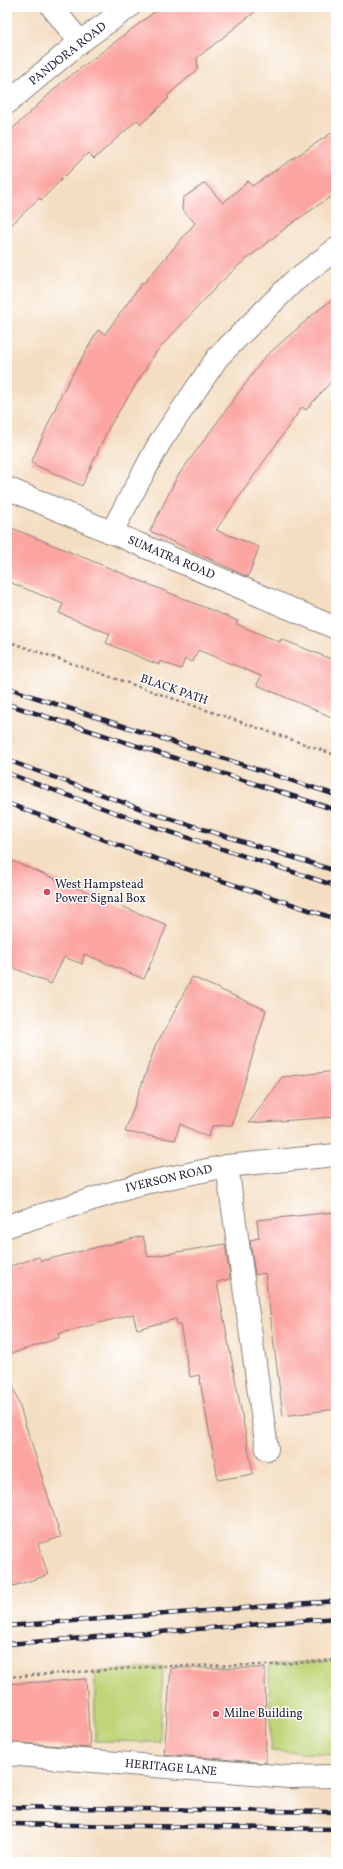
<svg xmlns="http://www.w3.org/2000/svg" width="343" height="1869" font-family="Vollkorn,serif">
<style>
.green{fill:#c0d578;stroke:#717c5a}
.building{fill:#fba4a0}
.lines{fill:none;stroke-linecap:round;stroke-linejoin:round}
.minor-casing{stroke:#8b807e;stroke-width:24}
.major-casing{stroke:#8b807e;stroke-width:24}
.path{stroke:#8b807e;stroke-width:2.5;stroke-dasharray:3 3;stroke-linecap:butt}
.minor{stroke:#fff;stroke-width:22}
.major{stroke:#fff;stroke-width:22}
.rail-casing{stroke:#22223b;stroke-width:4.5}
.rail{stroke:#fff;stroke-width:3;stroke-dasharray:9;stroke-linecap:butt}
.poi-dot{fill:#d1495b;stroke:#fff;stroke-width:1.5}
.labels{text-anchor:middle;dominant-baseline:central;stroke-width:3;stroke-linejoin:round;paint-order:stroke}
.street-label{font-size:12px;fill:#22223b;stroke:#fff}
.poi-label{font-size:12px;fill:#22223b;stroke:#fff;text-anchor:start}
</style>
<rect width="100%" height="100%" fill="#fff"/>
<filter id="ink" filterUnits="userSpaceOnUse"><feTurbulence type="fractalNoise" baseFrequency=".025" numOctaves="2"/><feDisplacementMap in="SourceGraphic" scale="8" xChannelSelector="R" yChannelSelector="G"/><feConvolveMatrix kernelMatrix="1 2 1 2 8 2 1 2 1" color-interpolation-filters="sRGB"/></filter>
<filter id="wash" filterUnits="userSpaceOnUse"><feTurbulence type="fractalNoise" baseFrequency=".012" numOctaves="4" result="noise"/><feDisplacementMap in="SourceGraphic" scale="16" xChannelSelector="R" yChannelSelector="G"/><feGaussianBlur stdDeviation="0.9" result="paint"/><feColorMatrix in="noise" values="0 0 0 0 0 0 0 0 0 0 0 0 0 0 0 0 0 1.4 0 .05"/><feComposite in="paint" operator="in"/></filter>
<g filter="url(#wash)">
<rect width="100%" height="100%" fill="#f4dec2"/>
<!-- green -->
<path class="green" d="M336 1660V1755L271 1751 269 1665Z
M163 1666 160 1742 95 1741V1672Z"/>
<g id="blocks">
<!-- building -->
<path class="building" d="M161 7H261L197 58 198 69 167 96 169 98 141 124 137 120 94 159 88 153 41 200 39 198 7 229V134L61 83Z
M336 130V193L288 226 238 266 216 287 157 351 109 427 82 486 31 463 63 391 98 330 105 334 143 282 144 283 195 223 182 209 183 198 205 183 223 203 248 181 252 186Z
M336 297V376L306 410 302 407 216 530 259 547 248 577 150 531 177 477 265 357 317 311Z
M7 526 238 621 236 624 280 642 281 639 336 661V719L257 685 261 676 198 650 193 662 185 659 181 669 160 661 159 665 106 643 110 634 59 613 63 604 7 581Z
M7 859 167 925 144 979 84 954 82 964 64 957 51 984 7 965Z
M192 977 266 1010 232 1125 212 1126 208 1137 180 1124 175 1140 125 1132 156 1044 166 1028Z
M336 1071V1117L249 1123 282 1077Z
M336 1212V1409L283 1416 265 1273 255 1275 250 1240 259 1238 257 1220Z
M143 1236 148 1257 225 1244 230 1279 217 1282 253 1474 218 1480 199 1375 190 1377 180 1325H177L176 1319 137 1329 133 1314 58 1334 59 1338 7 1355V1267L39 1257 41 1261Z
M12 1382 61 1537 38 1544 48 1575 7 1588V1383Z
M171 1668H265L266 1763 164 1754Z
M86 1679 90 1748 7 1742V1684Z"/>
</g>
</g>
<g filter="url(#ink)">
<use href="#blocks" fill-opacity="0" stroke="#8b807e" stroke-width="1"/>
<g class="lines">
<!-- minor casing -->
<g class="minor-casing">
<path id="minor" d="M52 7 80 42
M7 103 80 42 129 7
M7 488 336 628
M111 533 160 442 218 357 293 282 336 249
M227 1166 267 1449
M7 1754 289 1777 336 1776"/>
</g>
<!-- major casing -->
<g class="major-casing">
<path id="major" d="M7 1226 144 1183 227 1166 336 1155"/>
</g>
<!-- path -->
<path class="path" d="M7 641 336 755
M7 1677 163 1666 269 1665 336 1660"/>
<!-- minor -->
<use href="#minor" class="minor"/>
<!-- major -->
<use href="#major" class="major"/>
<!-- rail casing -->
<g class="rail-casing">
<path id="rail" d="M7 687 28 695 336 795
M7 704 336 810
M7 760 152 813 336 871
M7 773 149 825 336 886
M7 803 139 853 336 919
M7 1626 336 1601
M7 1644 336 1618
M7 1807 336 1812
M7 1824 336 1829"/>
</g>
<!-- rail -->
<use href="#rail" class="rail"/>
</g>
</g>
<!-- markers -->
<g class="poi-dot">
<circle cx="47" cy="892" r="4"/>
<circle cx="216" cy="1714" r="4"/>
</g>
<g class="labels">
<!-- street labels -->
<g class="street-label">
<text transform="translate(68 54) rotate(-38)">PANDORA ROAD</text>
<text transform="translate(171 558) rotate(23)">SUMATRA ROAD</text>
<text transform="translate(174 690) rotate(19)">BLACK PATH</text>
<text transform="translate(169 1179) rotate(-13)">IVERSON ROAD</text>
<text transform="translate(171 1768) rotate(5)">HERITAGE LANE</text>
</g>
<!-- poi labels -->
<g class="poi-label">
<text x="55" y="885">West Hampstead<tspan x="55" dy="14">Power Signal Box</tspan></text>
<text x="224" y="1714">Milne Building</text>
</g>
</g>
<!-- margin -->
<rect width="343" height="1869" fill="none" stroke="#fff" stroke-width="24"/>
</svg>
